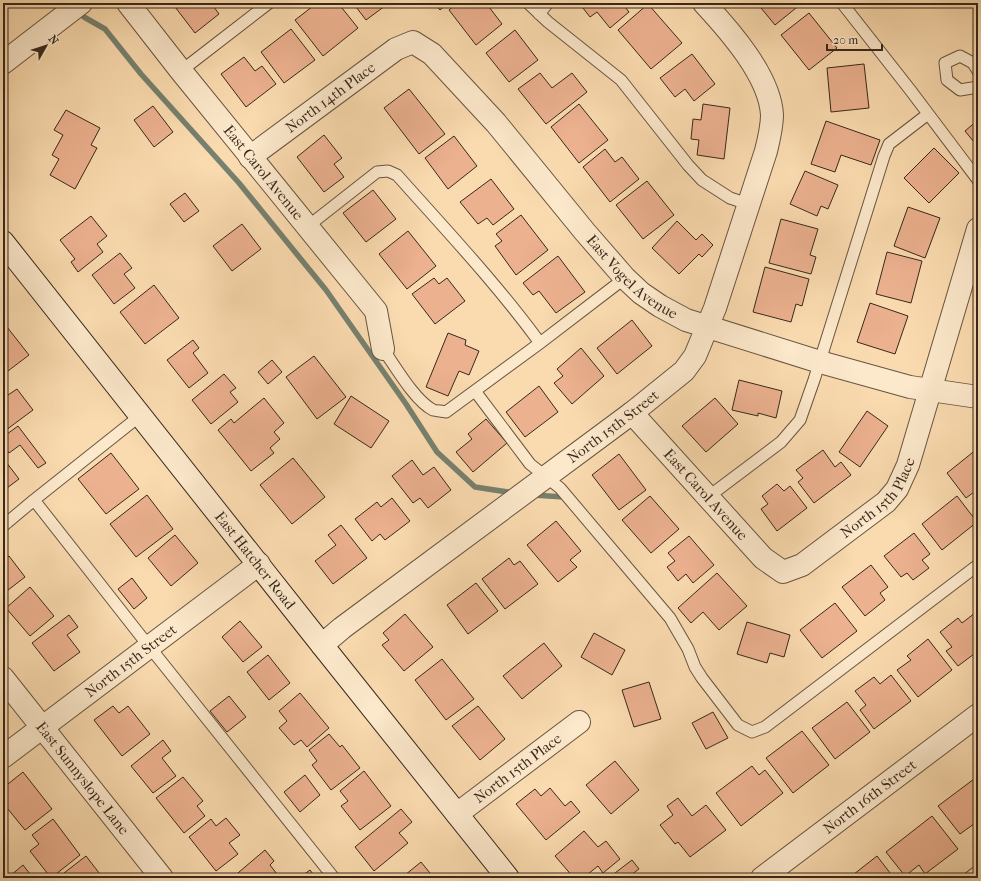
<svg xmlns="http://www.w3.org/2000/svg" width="981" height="881" font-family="'IM FELL French Canon',serif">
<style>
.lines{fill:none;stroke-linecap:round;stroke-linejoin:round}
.stream{stroke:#76816f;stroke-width:5.5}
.building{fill:#ecb18f;stroke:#38281c}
.lane-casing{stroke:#685541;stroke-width:13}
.street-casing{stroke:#685541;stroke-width:24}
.secondary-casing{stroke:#38281c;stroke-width:24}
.lane{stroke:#fce8cb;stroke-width:11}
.street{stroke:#fce8cb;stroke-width:22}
.secondary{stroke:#fce8cb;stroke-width:22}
.labels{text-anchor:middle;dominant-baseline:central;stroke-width:4;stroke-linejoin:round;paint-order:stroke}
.street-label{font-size:15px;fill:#38281c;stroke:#fce8cb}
</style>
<rect width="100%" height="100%" fill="#fadbaf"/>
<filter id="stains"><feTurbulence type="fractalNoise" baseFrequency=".005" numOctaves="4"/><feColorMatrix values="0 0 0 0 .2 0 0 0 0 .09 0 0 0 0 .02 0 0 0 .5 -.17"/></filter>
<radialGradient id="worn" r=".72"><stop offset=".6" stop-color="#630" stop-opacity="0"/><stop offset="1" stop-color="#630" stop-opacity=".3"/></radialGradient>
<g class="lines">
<!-- stream -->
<path class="stream" d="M78 11 84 17 105 29 141 74 239 183 326 290 406 404 437 452 475 487 514 493
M533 495 564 497"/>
</g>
<!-- building -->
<path class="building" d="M172 3H211L219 14 195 33Z
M317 3H338L358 28 323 56 295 20Z
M353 3H389L366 20Z
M434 3H448L440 10Z
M457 3H486L502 24 476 45 449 10Z
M579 3H622L629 12 610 28 597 12 590 17Z
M757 3H793L796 8 775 25Z
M648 4 682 43 651 69 618 30Z
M809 13 837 48 809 70 781 35Z
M291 29 315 60 284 83 261 52Z
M515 30 538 60 509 82 486 53Z
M692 54 715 84 694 101 685 89 675 97 660 78Z
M244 57 255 71 262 66 276 84 246 107 221 74Z
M864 64 869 108 831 112 827 68Z
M540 73 552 88 572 73 587 92 546 124 518 89Z
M409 89 445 134 419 154 384 108Z
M579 104 608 140 579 163 551 127Z
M703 104 730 108 724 159 697 155 699 140 691 139 693 119 701 120Z
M153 106 173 132 154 147 134 120Z
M66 110 100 128 91 145 97 148 75 189 50 175 59 159 52 155 63 135 54 130Z
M978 120V147L965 131Z
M826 121 880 140 871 165 841 155 835 172 811 164Z
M324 135 342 158 334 164 344 177 324 192 297 157Z
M454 136 477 166 448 189 425 158Z
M934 148 959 173 929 203 904 178Z
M605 149 615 162 622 157 639 179 610 202 583 167Z
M805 171 838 185 828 209 821 206 817 216 790 204Z
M491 179 514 209 493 225 487 218 478 224 460 202Z
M647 181 674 215 643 239 616 205Z
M373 190 396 219 366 242 343 213Z
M185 193 199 211 184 222 170 204Z
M908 207 940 218 925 258 894 246Z
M521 215 548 250 516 275 495 246 502 241 496 234Z
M91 216 107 236 97 244 103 252 78 272 71 262 75 259 60 240Z
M781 219 818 229 810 255 816 257 811 274 769 263Z
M677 221 696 240 702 234 713 245 702 257 699 254 679 274 652 248Z
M242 224 261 249 232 271 213 246Z
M408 231 436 266 407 289 379 254Z
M887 252 922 261 911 303 876 294Z
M120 253 132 268 124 274 135 288 114 304 92 275Z
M558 256 585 292 556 313 539 291 533 295 523 283Z
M765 267 809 279 802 306 796 304 791 322 753 312Z
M434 278 439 284 447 278 465 301 435 324 412 294Z
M154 285 179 318 145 344 120 312Z
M870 303 908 316 895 354 857 342Z
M632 320 652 346 617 374 597 348Z
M7 327 29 355 4 374 6 378 3 380V330Z
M448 333 466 340 465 345 479 351 469 375 459 371 448 396 426 387Z
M193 340 199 348 193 353 208 373 189 388 167 360Z
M581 348 604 376 572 404 554 383 563 376 557 369Z
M314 356 346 397 317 419 286 377Z
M272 360 282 372 268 384 258 372Z
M224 374 236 388 230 392 238 402 211 424 192 400Z
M739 380 782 391 776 418 758 413V416L732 410Z
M539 386 558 412 525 437 506 412Z
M17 389 33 410 6 430 3 426V404L8 401 5 397Z
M351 396 389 421 371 448 334 424Z
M264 398 284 423 274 432 280 439 270 448 274 453 251 471 218 430 231 419 234 423Z
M715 398 738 424 706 452 682 426Z
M867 411 888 426 860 467 839 452Z
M486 419 507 443 473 472 456 452 472 439 468 434Z
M18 426 46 463 38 468 20 445 9 453 3 445V437Z
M977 449 978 451V489L966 498 947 473Z
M823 450 835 467 841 462 851 475 814 503 798 482 803 478 796 470Z
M111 453 139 489 106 514 78 479Z
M619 454 646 490 619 510 592 475Z
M3 458 19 479 3 491Z
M293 458 325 497 292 524 260 485Z
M412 460 423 475 434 467 451 490 428 508 420 498 413 503 392 476Z
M777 484 784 491 790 486 807 508 777 531 761 509 768 504 762 496Z
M147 495 173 529 136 557 110 524Z
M650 496 679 529 651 553 622 520Z
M957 496 977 522 942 550 922 524Z
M392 498 410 521 385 540 380 534 372 541 355 519 377 502 381 507Z
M556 521 581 551 570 560 577 567 558 582 527 545Z
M341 525 367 558 333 584 315 561 336 545 328 535Z
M914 533 930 554 922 560 929 568 913 580 907 573 901 577 884 556Z
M175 535 198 563 171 586 148 558Z
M689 536 714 565 693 583 686 574 678 581 667 567 675 561 668 553Z
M9 556 25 577 3 594V560Z
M509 558 514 565 520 561 538 584 505 609 482 579Z
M871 565 888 587 880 593 885 600 865 616 842 587Z
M717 573 747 606 719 630 703 612 691 623 678 608Z
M132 578 147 598 134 609 118 589Z
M476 583 498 611 468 634 447 605Z
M30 587 54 616 30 636 6 608Z
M835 603 857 631 822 658 800 630Z
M975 613 978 617V651L958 666 946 651 952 647 940 632 958 618 962 623Z
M405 614 433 647 404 671 382 645 389 640 383 633Z
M69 615 78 627 67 635 80 652 54 671 32 643Z
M240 621 262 647 243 662 222 637Z
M747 622 790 635 784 657 770 653 767 663 737 654Z
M594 633 625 650 612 675 581 657Z
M928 639 952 670 918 697 897 670 911 660 907 656Z
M544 643 562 666 522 699 503 676Z
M268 655 290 683 269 700 247 672Z
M442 659 474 699 446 720 415 680Z
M891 675 911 701 874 729 860 710 866 705 855 691 874 677 880 684Z
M649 682 661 719 634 727 622 690Z
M300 693 329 728 307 747 301 740 294 745 279 728 287 721 279 711Z
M229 696 246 717 227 732 210 711Z
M847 702 870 732 835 759 812 728Z
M113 706 119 713 128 706 150 734 122 756 94 720Z
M478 706 505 739 480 760 452 726Z
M713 712 728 738 706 749 692 723Z
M802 731 829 765 793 793 766 758Z
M329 734 340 747 342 745 360 768 331 790 312 765 317 761 309 750Z
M163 740 171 751 162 758 176 776 153 793 131 766Z
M615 761 639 790 611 814 586 785Z
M752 766 759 775 765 770 783 793 741 826 716 793Z
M364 771 391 806 360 830 341 806 348 801 340 791Z
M23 772 52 809 25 830 3 803 6 801 3 797V788Z
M305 775 320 795 300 812 284 792Z
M978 776V821L960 834 938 806Z
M183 777 203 801 197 806 205 816 184 833 156 798Z
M550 788 565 806 571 801 580 812 546 840 516 804 535 789 541 796Z
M678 798 692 816 706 805 726 830 690 857 678 842 675 844 660 825 673 815 667 806Z
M401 809 412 822 399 833 408 843 374 871 355 847Z
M932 816 958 849 925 874 919 865 905 876 886 852Z
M226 818 240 835 229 843 238 854 216 871 189 837 211 819 216 826Z
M53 819 80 855 51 878 30 851 39 844 32 835Z
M584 831 598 847 606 841 620 859 603 873 598 866 583 878H574L555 856Z
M265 850 274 861 270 865 280 878H232Z
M86 856 103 878H68L64 873Z
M877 856 894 878H849Z
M632 860 639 869 627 878H618L615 873Z
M421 862 434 878H407L405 875Z
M23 865 33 878H12L10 876Z
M310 870 316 878H299Z"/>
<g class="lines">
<!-- lane casing -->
<g class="lane-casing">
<path id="lane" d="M528 3 548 22 621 80 688 165 702 180 730 198 748 204
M842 3 911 91 978 180
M539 14 548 3
M181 71 269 3
M978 71 973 63 960 56 945 63 947 80 960 90 978 87
M307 227 377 172 388 171 397 175C446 230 497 284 540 343
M383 349C395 366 415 401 433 410 437 411 442 411 446 412L540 343 625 278
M475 391 530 464 560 488 670 618 688 649 695 667 702 678 738 725 752 732 765 727 978 565
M708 497 781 442 800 420 814 380 884 156 889 144 928 114
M34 500 141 415
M3 526 34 500 140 635 334 878
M969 878 978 871"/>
</g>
<!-- street casing -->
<g class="street-casing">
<g id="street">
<path id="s1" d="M128 3 181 71 376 311 383 349"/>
<path d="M3 63 81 3"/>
<path id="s2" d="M250 157 396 49 413 42 432 54 496 123 585 232 625 278 641 293 660 306 686 320 820 362 910 387 978 397"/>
<path id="s3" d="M632 413 763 558 783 572 802 565 886 502 897 489 908 465 978 229"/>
<path id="s4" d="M322 645 342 628 632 413 684 371 695 356 715 308 766 151C769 139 772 127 772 115 770 76 729 30 704 3"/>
<path id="s5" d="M3 678 162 878"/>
<path id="s6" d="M3 757 259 564"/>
<path id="s7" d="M457 814 579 722"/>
<path id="s8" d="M762 878 978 715"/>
</g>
</g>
<!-- secondary casing -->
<g class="secondary-casing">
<g id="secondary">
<path id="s9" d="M3 242 322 645 508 878"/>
</g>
</g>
<!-- lane -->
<use href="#lane" class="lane"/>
<!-- street -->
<use href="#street" class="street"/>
<!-- secondary -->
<use href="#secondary" class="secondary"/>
</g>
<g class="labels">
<!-- street labels -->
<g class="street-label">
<text stroke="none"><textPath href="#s2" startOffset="100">North 14th Place</textPath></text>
<text stroke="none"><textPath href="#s1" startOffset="217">East Carol Avenue</textPath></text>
<text stroke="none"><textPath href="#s2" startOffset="523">East Vogel Avenue</textPath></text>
<text stroke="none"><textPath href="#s4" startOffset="364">North 15th Street</textPath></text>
<text stroke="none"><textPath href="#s3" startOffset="110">East Carol Avenue</textPath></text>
<text stroke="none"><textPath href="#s3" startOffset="343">North 15th Place</textPath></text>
<text stroke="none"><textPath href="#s9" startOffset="406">East Hatcher Road</textPath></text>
<text stroke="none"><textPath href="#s6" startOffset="160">North 15th Street</textPath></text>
<text stroke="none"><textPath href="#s7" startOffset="76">North 15th Place</textPath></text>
<text stroke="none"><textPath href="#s5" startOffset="128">East Sunnyslope Lane</textPath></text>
<text stroke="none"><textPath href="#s8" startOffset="135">North 16th Street</textPath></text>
</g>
</g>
<!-- margin -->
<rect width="981" height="881" fill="none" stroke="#fadbaf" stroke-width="16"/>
<rect x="4" y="4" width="973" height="873" fill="none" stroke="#38281c" stroke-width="2"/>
<rect x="8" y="8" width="965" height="865" fill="none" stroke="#38281c"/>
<!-- north arrow -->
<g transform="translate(46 46) rotate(51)" stroke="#fce8cb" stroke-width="3" paint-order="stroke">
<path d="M0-3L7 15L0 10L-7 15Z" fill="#38281c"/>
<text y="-6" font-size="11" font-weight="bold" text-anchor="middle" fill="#38281c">N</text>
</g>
<!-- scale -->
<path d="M827 44v6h55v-6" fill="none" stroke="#38281c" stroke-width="2"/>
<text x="833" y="44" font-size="12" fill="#38281c" stroke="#fce8cb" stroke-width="3" paint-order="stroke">20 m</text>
<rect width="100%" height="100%" filter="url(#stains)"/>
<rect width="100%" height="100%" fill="url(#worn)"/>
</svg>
